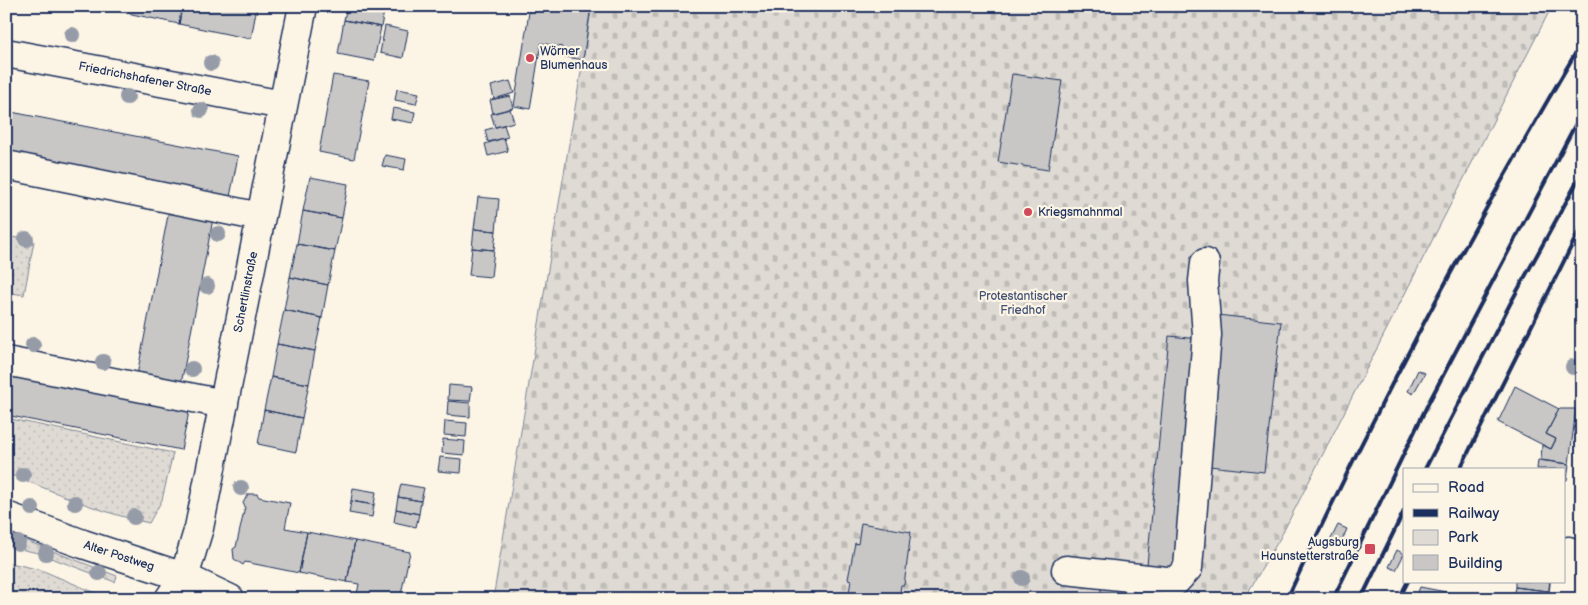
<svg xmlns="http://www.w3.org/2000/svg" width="1588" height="605" font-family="'Balsamiq Sans',sans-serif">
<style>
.green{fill:url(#green-dots);stroke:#7d8599}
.cemetery{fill:url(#cemetery-stones);stroke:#7d8599}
.building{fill:#c8c7c6;stroke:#1b2f5e}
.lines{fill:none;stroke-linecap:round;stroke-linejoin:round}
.minor-casing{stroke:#1b2f5e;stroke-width:31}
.minor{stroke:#fcf5e5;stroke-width:28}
.rail{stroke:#1b2f5e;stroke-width:4}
.tree{fill:#969ba8}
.poi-dot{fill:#d1495b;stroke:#fcf5e5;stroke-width:2}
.labels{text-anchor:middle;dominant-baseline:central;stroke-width:4.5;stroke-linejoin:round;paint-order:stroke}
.poi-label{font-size:12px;fill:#1b2f5e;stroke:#fcf5e5;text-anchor:start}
.street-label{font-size:12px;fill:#1b2f5e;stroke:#fcf5e5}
.park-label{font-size:12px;fill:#425176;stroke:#fcf5e5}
</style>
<defs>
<pattern id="green-dots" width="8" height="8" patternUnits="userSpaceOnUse" patternTransform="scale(1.25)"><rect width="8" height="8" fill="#dfdbd4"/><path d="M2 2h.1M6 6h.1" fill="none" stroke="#bfbcb8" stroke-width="1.8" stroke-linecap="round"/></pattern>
<pattern id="cemetery-stones" width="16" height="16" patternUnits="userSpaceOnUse" patternTransform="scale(1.25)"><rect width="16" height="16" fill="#dfdbd4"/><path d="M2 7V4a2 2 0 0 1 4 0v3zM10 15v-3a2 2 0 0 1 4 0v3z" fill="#bfbcb8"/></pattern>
</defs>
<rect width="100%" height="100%" fill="#fcf5e5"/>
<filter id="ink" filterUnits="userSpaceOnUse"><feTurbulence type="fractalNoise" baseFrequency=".02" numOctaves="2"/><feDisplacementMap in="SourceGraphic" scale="10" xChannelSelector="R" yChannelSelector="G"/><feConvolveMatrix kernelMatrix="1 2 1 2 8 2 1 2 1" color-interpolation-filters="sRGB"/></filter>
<g filter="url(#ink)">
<!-- green -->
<path class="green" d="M6 236 34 241 24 295 6 292Z
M6 418 173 453 162 500 149 523C99 513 54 491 6 473Z
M6 533 117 576 115 582 38 553 6 546Z
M6 562 41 570 103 596 105 599H6Z"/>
<!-- cemetery -->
<path class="cemetery" d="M592 6H1552L1280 538 1244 599H493Z"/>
<!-- building -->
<path class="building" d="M108 6H182L179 24 108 9Z
M182 6H257L251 39 179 24Z
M347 6H385L381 27 344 20Z
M530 6H591L583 60 561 56 562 47 541 43 530 109 514 106Z
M344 20 381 27 374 61 338 54Z
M385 26 408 31 403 58 380 53Z
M1012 74 1062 81 1048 170 998 162Z
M333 75 369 81 354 159 319 152Z
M510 81 514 93 494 99 491 86Z
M397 89 419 93 416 104 395 100Z
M510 96 513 108 493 113 490 100Z
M393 108 415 112 413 123 391 119Z
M510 109 514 122 495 127 491 114Z
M6 111 238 156 230 197 6 153Z
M504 125 508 137 488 142 485 130Z
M504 138 508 151 488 156 485 144Z
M385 155 406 159 404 170 382 166Z
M310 177 348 184 342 218 303 211Z
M478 197 499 199 496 231 474 229Z
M169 210 213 219 181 384 137 375Z
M303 211 342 218 335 251 297 244Z
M474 229 496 231 494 250 472 248Z
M297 244 335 251 328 285 290 277Z
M472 248 494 250 491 277 469 275Z
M290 277 328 285 322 318 284 310Z
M284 310 322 318 315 351 277 344Z
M1217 315 1281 322 1264 472 1200 465Z
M1169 336 1199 339 1177 568 1147 565Z
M277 344 315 351 309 384 271 377Z
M6 369 190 407 181 450 6 415Z
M1418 370 1425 373 1413 394 1408 391Z
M271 377 309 384 302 418 264 410Z
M449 385 472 387 470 401 448 400Z
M1515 386 1559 409 1546 434 1556 439 1551 449 1498 422Z
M448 401 470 403V417L447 415Z
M1559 409H1576L1569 464 1541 460 1542 445 1551 449 1556 439 1546 434Z
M264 410 302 418 296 452 258 444Z
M445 421 467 423 466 437 444 435Z
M443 439 465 441 464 455 442 453Z
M440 457 462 459 461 473 438 471Z
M1538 460 1569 464 1567 480H1564V469H1537Z
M401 484 424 488 421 501 398 497Z
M353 488 376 492 374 505 351 501Z
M248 494H257L259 497 290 503 285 528 307 532 299 573 245 562 243 565 234 559 233 549 236 547 245 507 243 503Z
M398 497 421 501 419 514 396 509Z
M351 501 374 505 372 517 349 513Z
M396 509 419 514 416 527 394 522Z
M861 523 911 532 904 585H901L899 599H848L851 580 848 579 855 543 858 544Z
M1338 525 1347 529 1340 545 1330 541Z
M1580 525H1582V576L1570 575 1577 558Z
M307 532 355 541 347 582 299 573Z
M355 541 410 552 400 599H356L359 584 347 582Z
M1397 550 1404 554 1396 570 1389 567Z
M1570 575 1582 576V599H1568Z
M1515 581H1555L1554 592 1515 587Z
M1420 587 1482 599H1415Z
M1515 587 1548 591 1547 599H1513Z
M1101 588 1137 589V599H1101Z"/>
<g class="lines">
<!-- minor casing -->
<g class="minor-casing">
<path id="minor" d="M6 53 283 105
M6 165 261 217
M6 361 224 404
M6 516 83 544 184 577 230 599
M1066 570 1175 582 1188 568 1207 335 1203 281 1205 263
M169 599 184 577 199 528 303 6
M1563 599 1568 551"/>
</g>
<!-- minor -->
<use href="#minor" class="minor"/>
<!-- rail -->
<path class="rail" d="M1425 469 1510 304 1582 173
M1460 469 1582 225
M1287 599C1375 408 1475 222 1582 42
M1333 599 1429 402 1582 112
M1361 599 1404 511
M1399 599 1408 581"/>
</g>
<!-- trees -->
<g class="tree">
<circle cx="72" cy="35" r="8"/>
<circle cx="211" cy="63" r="8"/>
<circle cx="127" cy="97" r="8"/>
<circle cx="201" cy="110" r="8"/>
<circle cx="218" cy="234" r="8"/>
<circle cx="26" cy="239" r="8"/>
<circle cx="207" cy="286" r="8"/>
<circle cx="33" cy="345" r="8"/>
<circle cx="103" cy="362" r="8"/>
<circle cx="1573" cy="367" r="8"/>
<circle cx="192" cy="369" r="8"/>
<circle cx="23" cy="475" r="8"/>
<circle cx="241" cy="488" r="8"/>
<circle cx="75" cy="503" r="8"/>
<circle cx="32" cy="508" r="8"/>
<circle cx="134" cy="517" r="8"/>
<circle cx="18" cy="543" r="8"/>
<circle cx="46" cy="553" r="8"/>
<circle cx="99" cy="573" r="8"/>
<circle cx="1022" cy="578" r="8"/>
</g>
</g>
<!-- markers -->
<g class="poi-dot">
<circle cx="530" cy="58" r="5"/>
<circle cx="1028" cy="212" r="5"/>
<rect x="1364" y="543" width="12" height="12" rx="2.5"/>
</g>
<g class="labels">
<!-- poi labels -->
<g class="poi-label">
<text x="540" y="51">Wörner<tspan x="540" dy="14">Blumenhaus</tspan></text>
<text x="1038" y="212">Kriegsmahnmal</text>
<text x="1359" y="542" text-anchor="end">Augsburg<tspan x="1359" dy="14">Haunstetterstraße</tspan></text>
</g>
<!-- street labels -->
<g class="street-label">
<text transform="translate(145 79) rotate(11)">Friedrichshafener Straße</text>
<text transform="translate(246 292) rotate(-79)">Schertlinstraße</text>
<text transform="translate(119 556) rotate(18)">Alter Postweg</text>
</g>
<!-- park labels -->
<g class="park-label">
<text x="1023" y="296">Protestantischer<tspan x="1023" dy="14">Friedhof</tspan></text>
</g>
</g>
<!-- margin -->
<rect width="1588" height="605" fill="none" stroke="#fcf5e5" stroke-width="25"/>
<rect x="12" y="12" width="1563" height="580" fill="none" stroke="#1b2f5e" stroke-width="2" filter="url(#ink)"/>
<!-- legend -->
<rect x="1403" y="468" width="162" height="115" fill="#fcf5e5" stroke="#a2a6af"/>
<rect x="1413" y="484" width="25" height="8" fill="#fcf5e5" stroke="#a2a6af"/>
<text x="1448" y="492" font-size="15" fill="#1b2f5e">Road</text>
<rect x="1413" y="509" width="25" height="8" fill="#1b2f5e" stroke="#a2a6af"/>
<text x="1448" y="518" font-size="15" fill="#1b2f5e">Railway</text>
<rect x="1413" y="530" width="25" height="15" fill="#dfdbd4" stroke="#a2a6af"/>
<text x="1448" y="542" font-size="15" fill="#1b2f5e">Park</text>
<rect x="1413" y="555" width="25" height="15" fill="#c8c7c6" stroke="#a2a6af"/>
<text x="1448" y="568" font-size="15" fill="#1b2f5e">Building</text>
</svg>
